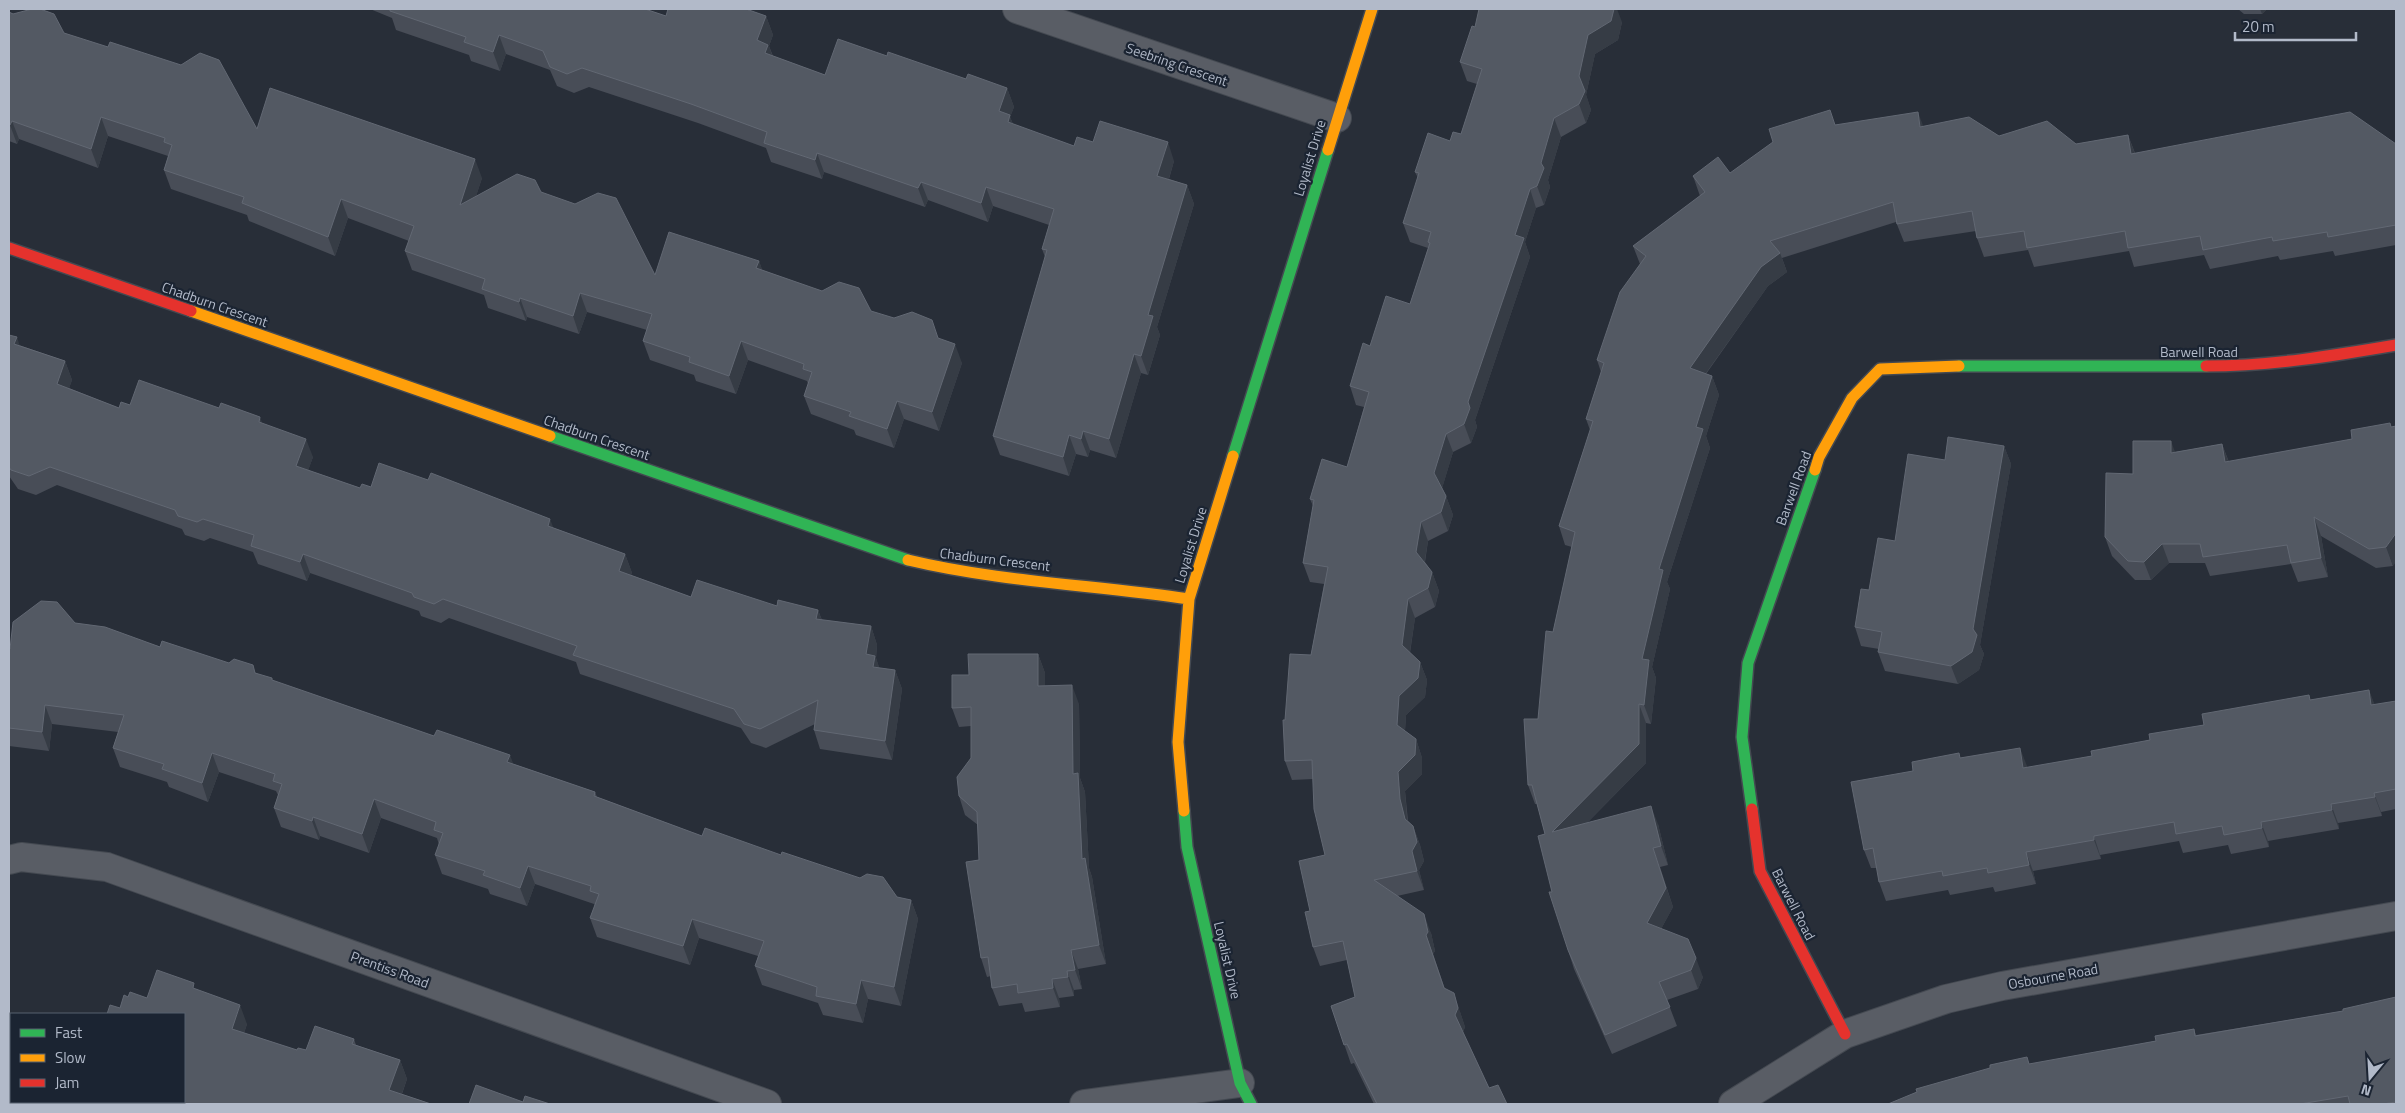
<svg xmlns="http://www.w3.org/2000/svg" width="2405" height="1113" font-family="'Titillium Web',sans-serif">
<style>
.lines{fill:none;stroke-linecap:round;stroke-linejoin:round}
.street-casing{stroke:#444951;stroke-width:30}
.fast-casing{stroke:#444951;stroke-width:14}
.slow-casing{stroke:#444951;stroke-width:14}
.jam-casing{stroke:#444951;stroke-width:14}
.street{stroke:#595d65;stroke-width:28}
.fast{stroke:#30b455;stroke-width:11}
.slow{stroke:#ff9f0a;stroke-width:11}
.jam{stroke:#e5322d;stroke-width:11}
.wall{fill:#484d57}
.shaded-wall{fill:#363c45}
.building{fill:#535963;stroke:#626873}
.labels{text-anchor:middle;dominant-baseline:central;stroke-width:4.5;stroke-linejoin:round;paint-order:stroke}
.street-label{font-size:14px;fill:#b2bac9;stroke:#1b2432}
</style>
<rect width="100%" height="100%" fill="#282e38"/>
<g class="lines">
<!-- street casing -->
<g class="street-casing">
<path id="street" d="M1017 9 1337 118
M9 860 21 857 107 867 767 1104
M1084 1104 1240 1083
M1733 1104 1845 1034 1946 999 2002 986 2396 916"/>
</g>
<!-- fast casing -->
<g class="fast-casing">
<path id="fast" d="M1959 366H2206
M550 436 908 560
M1233 456 1328 150
M1752 809 1742 737 1748 663 1815 470
M1184 811 1187 847 1240 1083 1251 1104"/>
</g>
<!-- slow casing -->
<g class="slow-casing">
<path id="slow" d="M1328 150 1372 9
M191 311 550 436
M1815 470 1819 457 1852 398 1880 369 1959 366
M908 560C1000 582 1096 585 1189 599
M1184 811 1178 742 1189 599 1233 456"/>
</g>
<!-- jam casing -->
<g class="jam-casing">
<path id="jam" d="M9 248 191 311
M2206 366C2271 366 2332 356 2396 345
M1752 809 1760 871 1845 1034"/>
</g>
<!-- street -->
<use href="#street" class="street"/>
<!-- fast -->
<use href="#fast" class="fast"/>
<!-- slow -->
<use href="#slow" class="slow"/>
<!-- jam -->
<use href="#jam" class="jam"/>
</g>
<!-- wall -->
<path class="wall" d="M370 9H645L666 16H766L773 35 769 46 773 56 825 75 887 56 966 79 1007 88 1014 107 1010 117 1013 124 1074 146 1093 142 1174 161 1169 179 1187 185 1194 204 1157 327 1160 335 1148 375 1141 373 1116 458 1090 450 1088 457 1076 454 1069 476 1000 455 993 436 1045 257 1042 249 1049 225 993 206 988 222 928 200 925 207 824 172 822 179 771 162 766 148 698 123 589 87 574 93 557 86 550 70 506 54 500 71 471 61 469 55 396 30 392 18Z
M2238 9H2267L2262 14H2244Z
M9 12 64 33 257 129 482 178 476 196 541 192 655 275 759 261 762 270 871 311 938 338 962 363 939 431 904 419 894 448 856 435 854 430 811 414 804 396 808 384 807 381 748 360 736 394 696 381 694 375 650 360 643 341 647 330 587 312 579 334 527 317 526 321 488 308 484 295 412 270 405 251 409 241 348 218 335 256 249 221 247 215 171 189 164 170 168 156 108 136 98 168 19 139 17 144 9 141Z
M1622 22 1618 40 1595 54 1586 95 1591 110 1586 123 1561 137 1548 180 1550 187 1544 205 1536 208 1525 242 1530 257 1475 420 1477 427 1471 443 1453 452 1442 488 1446 496 1453 515 1448 531 1428 541 1425 562 1432 572 1439 591 1435 607 1415 618 1410 653 1420 662 1427 680 1425 697 1406 715 1405 731 1416 739 1422 758V774L1405 791 1408 821 1413 826 1420 845 1424 861 1419 870 1424 890 1397 896 1431 933 1435 951 1433 954 1445 989 1460 1012 1465 1027 1463 1032 1489 1088 1507 1104H1374L1354 1063 1351 1064 1331 1006 1355 997 1347 960 1320 966 1313 947 1310 911 1325 855 1313 779 1292 780 1285 761V720L1311 655 1324 584 1310 582 1303 563 1313 506 1310 499 1347 467 1364 407 1356 405 1350 386 1370 346 1410 304 1428 248 1410 242 1403 223 1418 178 1415 172 1450 141 1461 134 1477 84 1467 81 1460 62 1475 27Z
M1836 125 1923 126 1999 136 2076 144 2128 135 2135 153 2396 144V245L2335 256 2333 251 2280 260 2278 256 2210 269 2204 255 2134 267 2129 251 2034 267 2028 250 1984 257 1977 238 1976 231 1904 242 1896 222 1782 258 1787 272 1768 286 1706 374 1712 376 1719 395 1706 436 1710 448 1667 582 1670 589 1652 667 1656 678 1651 724 1646 723V763L1587 823 1658 824 1668 865 1660 867 1673 907 1661 929 1703 977 1698 989 1667 1000 1677 1026 1612 1054 1574 969 1568 950 1552 892 1545 834 1537 804H1535L1528 785 1538 719 1553 632 1572 547 1565 545 1559 526 1590 430 1586 419 1601 372 1597 360 1640 264 1633 246 1700 196 1693 176 1730 173Z
M9 335 19 345 65 361 72 380 69 388 119 408 130 405 263 424 313 457 308 470 360 488 371 487 554 528 625 554 632 573 631 575 691 597 818 610 822 620 871 626 877 645 876 658 879 668 895 670 902 689 892 760 820 749 814 730 815 724 766 748 751 743 741 728 580 674 576 662 449 618 441 623 421 616 419 611 310 573 307 581 258 564 253 552 210 538 204 541 185 535 182 529 57 485 36 495 18 489 9 476Z
M2352 439 2393 566 2376 568 2321 536 2328 577 2298 582 2291 564 2210 576 2205 563H2169L2151 580H2135L2112 556 2105 537 2175 452 2222 444 2229 462Z
M2004 446 2011 464 1980 645 1984 654 1979 670 1958 684 1885 671 1878 652 1879 649 1861 646 1855 627 1869 590 1895 541 1945 460Z
M75 623 256 673 273 681 595 792 597 797 702 836 897 897 911 900 918 919 901 1006 868 999 863 1023 823 1015 818 1003 762 985 755 966 758 956 699 938 690 965 597 937 590 918 595 905 594 904 535 884 527 906 490 894 488 889 442 874 435 855 439 845 437 838 381 818 369 853 320 836 319 840 281 827 274 808 278 795 276 791 219 772 208 802 169 787 167 782 120 767 113 748 118 732 52 724 49 751 9 746V648L10 649Z
M1038 654 1045 673V686L1079 704 1080 778 1085 792 1089 868 1092 877 1106 964 1078 969 1082 989 1074 990V996L1059 998 1060 1007 1025 1012 1022 1003 999 1006 992 988 991 976 987 977 981 958 978 825 965 815 959 796 971 758V726L959 727 952 708 969 675Z
M2369 690 2374 705 2396 701V809L2381 812 2382 816 2338 823 2339 829 2268 841 2269 847 2231 854 2228 845 2183 853 2179 841 2100 855 2101 859 2033 871 2036 884 1995 892 1993 887 1950 895 1948 890 1886 901 1879 882 1877 868H1871L1864 850 1961 758 2027 768 2092 756 2309 695 2310 700Z
M197 989 247 1024 244 1033 297 1050H306L354 1039 356 1045 400 1060 407 1079 402 1094 431 1104H144L137 1102H184L120 1008 128 997 147 998Z
M2396 997V1104H1888L2030 1064 2156 1041 2194 1029 2196 1035 2343 1011Z
M11 1041V1102H41L42 1104H9V1042Z"/>
<!-- shaded-wall -->
<path class="shaded-wall" d="M1614 9H1617L1622 22 1618 40 1595 54 1586 95 1579 76 1588 35Z
M2260 9H2267L2262 14Z
M766 16 773 35 769 46 775 64 772 72 757 40Z
M499 35 506 54 500 71 493 52Z
M1007 88 1014 107 1010 117 1017 134 999 111Z
M1585 91 1591 110 1586 123 1579 104Z
M1918 112 1925 131 1920 127Z
M101 117 108 136 98 168 91 149Z
M1554 118 1561 137 1548 180 1550 187 1544 205 1537 186 1541 163Z
M12 121 19 139 17 144 10 125Z
M2128 135 2135 154H2131Z
M1168 142 1174 161 1164 195 1157 176Z
M817 153 824 172 822 179 815 160Z
M475 159 482 178 467 224 460 205Z
M921 182 928 200 925 207 918 188Z
M1187 185 1194 204 1157 327 1160 335 1148 375 1141 356 1148 315Z
M986 187 993 206 988 222 981 203Z
M1530 189 1536 208 1525 242 1530 257 1475 420 1477 427 1471 443 1464 424 1468 402 1515 235Z
M341 199 348 218 335 256 328 237Z
M1780 253 1787 272 1768 286 1696 387 1690 368 1761 267Z
M759 261 766 280 756 268Z
M580 293 587 312 579 334 573 316Z
M520 298 527 317 526 321 519 302Z
M17 337 23 356 14 344Z
M741 341 748 360 736 394 729 376Z
M955 344 962 363 939 431 932 412Z
M1134 354 1141 373 1116 458 1109 439Z
M65 361 72 380 64 403 57 384Z
M1712 376 1719 395 1706 436 1710 448 1667 582 1670 589 1652 667 1656 678 1651 724 1644 705 1642 659 1659 569 1696 427Z
M897 401 904 419 894 448 887 429Z
M260 417 267 436 259 422Z
M1083 431 1090 450 1088 457 1081 439Z
M1446 434 1453 452 1441 492 1434 473Z
M1069 435 1076 454 1069 476 1063 457Z
M306 439 313 457 303 485 296 466Z
M2171 441 2178 460 2171 453Z
M2222 444 2229 463 2225 462Z
M2004 446 2011 464 1980 645 1984 654 1979 670 1958 684 1951 666 1973 629Z
M1446 496 1453 515 1448 531 1441 512Z
M2314 517 2321 536 2328 577 2321 558Z
M550 519 557 537 548 526Z
M1421 522 1428 541 1423 571 1416 552Z
M2396 533V562L2393 566 2386 547Z
M2162 544 2169 563 2151 580 2144 562Z
M303 554 310 573 307 581 300 562Z
M625 554 632 573 626 589 619 571Z
M1432 572 1439 591 1435 607 1428 588Z
M1408 599 1415 618 1408 664 1402 645Z
M818 610 825 629 816 619Z
M871 626 877 645 876 658 882 675 880 686 866 654Z
M1038 654 1045 673V704L1038 686Z
M1420 662 1427 680 1425 697 1406 715 1404 744 1397 725 1399 696Z
M895 670 902 689 892 760 885 741Z
M1072 685 1079 704 1080 778 1085 792 1089 868 1092 877 1106 964 1099 945 1082 859 1073 774Z
M2369 690 2376 708 2371 705Z
M1639 704 1646 723V763L1559 851 1552 832Z
M45 705 52 724 49 751 42 732Z
M1416 739 1422 758V774L1405 791 1407 818 1412 838 1405 819 1400 799 1398 772Z
M2020 748 2027 766 2030 787 2023 768Z
M212 753 219 772 208 802 202 783Z
M510 755 517 774 507 762Z
M2374 793 2381 812 2382 816 2375 797Z
M374 799 381 818 369 853 362 834Z
M2331 804 2338 823 2339 829 2332 810Z
M1651 806 1658 824 1668 865 1661 846Z
M313 817 320 836 319 840 312 821Z
M2261 822 2268 841 2269 847 2262 828Z
M1413 826 1420 845 1424 861 1419 870 1424 890 1417 871 1412 851Z
M2094 836 2100 855 2101 859 2094 840Z
M1653 848 1673 907 1654 942 1647 923Z
M2026 852 2033 871 2036 884 2029 865Z
M528 866 535 884 527 906 520 888Z
M911 900 918 919 901 1006 894 987Z
M1424 914 1431 933 1435 951 1433 954 1426 935Z
M692 919 699 938 690 965 683 946Z
M1071 950 1078 969 1082 989 1075 970Z
M1696 958 1703 977 1698 989 1691 970Z
M1067 971 1074 990V996L1068 977Z
M1052 979 1059 998 1060 1007 1053 988Z
M861 980 868 999 863 1023 856 1004Z
M1454 993 1465 1027 1462 1034 1455 1015Z
M240 1005 247 1024 239 1048 232 1029Z
M400 1060 407 1079 398 1104 389 1090Z"/>
<!-- building -->
<path class="building" d="M32 9H40L54 14 64 33 108 47 110 42 181 65 200 53 219 60 257 129 270 88 475 159 460 205 517 174 535 180 541 192 575 204 598 193 616 198 655 275 669 232 759 261 756 268 822 291 839 282 859 288 871 311 894 318 912 312 932 320 938 338 955 344 932 412 897 401 887 429 849 416 851 412 804 396 812 372 803 369 804 364 741 341 729 376 689 362 690 357 643 341 652 314 580 293 573 316 520 298 519 302 482 289 485 279 405 251 414 226 341 199 328 237 242 203 244 197 164 170 172 145 164 142 165 138 101 117 91 149 12 121 10 125H9V12L13 14Z
M390 9H645L666 16 668 9H746L766 16 757 40 768 45 765 53 825 75 838 39 887 56 888 52 966 79 968 74 1007 88 999 111 1010 115 1008 122 1074 146 1077 137 1093 142 1100 121 1168 142 1157 176 1187 185 1148 315 1153 316 1141 356 1134 354 1109 439 1083 431 1081 439 1069 435 1063 457 993 436 1047 250 1042 249 1054 209 986 187 981 203 921 182 918 188 817 153 815 160 764 143 767 132 691 104 582 68 567 74 550 67 543 51 499 35 493 52 464 42 466 37 390 11Z
M1479 9H1614L1611 21 1588 35 1579 76 1585 91 1579 104 1554 118 1541 163 1544 168 1537 186 1530 189 1515 235 1524 238 1468 402 1470 408 1464 424 1446 434 1434 473 1446 496 1441 512 1421 522 1416 552 1432 572 1428 588 1408 599 1402 645 1420 662 1418 678 1399 696 1397 725 1416 739 1415 755 1398 772 1400 799 1405 819 1413 826 1417 842 1412 851 1417 871 1374 880 1424 914 1428 932 1426 935 1444 988 1454 993 1458 1008 1455 1015 1489 1088 1498 1085 1507 1104H1377L1347 1044 1344 1045 1331 1006 1355 997 1343 941 1313 947 1305 912 1310 911 1299 861 1325 855 1314 809 1312 760 1285 761 1283 720H1285L1290 654 1311 655 1328 567 1303 563 1314 500 1310 499 1322 459 1347 467 1369 392 1350 386 1363 343 1370 346 1386 296 1410 304 1430 243 1428 242 1431 232 1403 223 1419 173 1415 172 1428 133 1450 141 1453 132 1461 134 1482 69 1460 62 1472 26 1475 27Z
M1830 110 1835 125 1918 112 1920 127 1969 117 1999 136 2047 121 2076 144 2128 135 2131 154 2350 112 2396 144V225L2328 237 2327 232 2273 241 2272 237 2203 250 2200 236 2128 248 2125 231 2027 248 2024 231 1977 238 1972 211 1897 224 1893 202 1770 241 1780 253 1761 267 1690 368 1712 376 1696 427 1703 429 1659 569 1663 570 1642 659 1649 660 1644 705 1639 704V744L1552 832 1651 806 1661 846 1653 848 1666 888 1647 923 1688 939 1696 958 1691 970 1659 982 1670 1007 1605 1035 1568 950 1549 892H1552L1538 836 1545 834 1532 785H1528L1524 719H1538L1546 631 1553 632 1575 532 1559 526 1593 421 1586 419 1604 363 1597 360 1620 292 1646 256 1633 246 1705 192 1693 176 1718 157 1730 173 1773 142 1769 129Z
M9 335 17 337 14 344 65 361 57 384 119 408 121 402 130 405 139 380 219 408 221 403 260 417 259 422 306 439 296 466 360 488 362 484 371 487 379 463 428 480 431 473 550 519 548 526 625 554 619 571 691 597 697 580 777 606 778 600 818 610 816 619 871 626 866 654 875 656 873 667 895 670 885 741 814 730 818 700 760 729 744 724 734 709 573 655 577 646 443 599 434 604 414 597 412 593 303 554 300 562 251 546 254 535 203 519 197 522 178 516 175 510 50 467 29 476 11 470 9 467Z
M2390 423 2391 427 2396 426V533L2386 547 2369 549 2314 517 2321 558 2291 563 2287 545 2203 557 2200 544H2162L2144 562 2128 561 2105 537 2106 473 2133 474V441H2171V453L2222 444 2225 462 2352 439 2351 430Z
M1948 437 2004 446 1973 629 1977 635 1972 652 1951 666 1878 652 1882 632 1855 627 1861 589 1869 590 1878 538 1895 541 1908 454 1945 460Z
M41 601 57 602 75 623 105 627 160 647 162 641 229 663 234 659 253 665 255 673 272 678V680L434 736 437 730 510 755 507 762 595 792 594 796 702 836 705 828 781 855 782 852 860 878 867 874 883 877 897 897 911 900 894 987 861 980 856 1004 816 996 817 987 755 966 764 941 692 919 683 946 590 918 599 894 590 891 591 886 528 866 520 888 483 875 485 871 435 855 443 833 434 830 436 822 374 799 362 834 313 817 312 821 274 808 282 784 273 781 275 774 212 753 202 783 162 769 164 764 113 748 124 715 45 705 42 732 9 728V648L10 649 13 622Z
M968 654H1038V686L1072 685 1073 774 1078 773 1082 859 1085 858 1099 945 1071 950 1075 970 1067 971 1068 977 1052 979 1053 988 1018 993 1017 984 992 988 988 957 981 958 966 862 979 860 977 812 959 796 957 777 971 758V707L952 708V675H969Z
M2369 690 2371 705 2396 701V789L2374 793 2375 797 2331 804 2332 810 2261 822 2262 828 2224 835 2222 826 2176 834 2174 822 2094 836V840L2026 852 2029 865 1988 873 1987 868 1943 876 1942 871 1879 882 1873 848 1864 850 1851 782 1913 771 1912 762 1959 753 1960 758 2020 748 2023 768 2092 756 2091 751 2150 740 2149 734 2204 725 2202 714 2309 695 2310 700Z
M157 970 194 983 193 988 240 1005 232 1029 297 1050 298 1048 306 1050 315 1026 354 1039 352 1044 400 1060 389 1090 431 1104H184L183 1102H184V1014H107L110 1005 120 1008 124 995 128 997 130 992 147 998Z
M2396 997V1102L2383 1104H2350L2348 1096 2300 1104H1888L1917 1092 1916 1089 1990 1068V1065L2027 1057 2029 1064 2156 1041 2155 1036 2194 1029 2195 1036 2343 1011V1009Z
M11 1041V1099L9 1100V1042Z
M476 1085 523 1102 525 1096 550 1104H469Z"/>
<g class="labels">
<!-- street labels -->
<g class="street-label">
<text transform="translate(1177 64) rotate(19)">Seebring Crescent</text>
<text transform="translate(1309 158) rotate(-73)">Loyalist Drive</text>
<text transform="translate(215 304) rotate(19)">Chadburn Crescent</text>
<text x="2199" y="351">Barwell Road</text>
<text transform="translate(597 437) rotate(19)">Chadburn Crescent</text>
<text transform="translate(1793 488) rotate(-70)">Barwell Road</text>
<text transform="translate(1190 545) rotate(-73)">Loyalist Drive</text>
<text transform="translate(995 559) rotate(7)">Chadburn Crescent</text>
<text transform="translate(1794 904) rotate(63)">Barwell Road</text>
<text transform="translate(1228 960) rotate(77)">Loyalist Drive</text>
<text transform="translate(390 969) rotate(20)">Prentiss Road</text>
<text transform="translate(2053 976) rotate(-10)">Osbourne Road</text>
</g>
</g>
<!-- border -->
<rect width="2405" height="1113" fill="none" stroke="#b2bac9" stroke-width="20"/>
<!-- legend -->
<rect x="10" y="1013" width="175" height="90" fill="#1b2432" stroke="#57606e"/>
<rect x="20" y="1029" width="25" height="8" fill="#30b455" stroke="#57606e"/>
<text x="55" y="1038" font-size="15" fill="#b2bac9">Fast</text>
<rect x="20" y="1054" width="25" height="8" fill="#ff9f0a" stroke="#57606e"/>
<text x="55" y="1063" font-size="15" fill="#b2bac9">Slow</text>
<rect x="20" y="1079" width="25" height="8" fill="#e5322d" stroke="#57606e"/>
<text x="55" y="1088" font-size="15" fill="#b2bac9">Jam</text>
<!-- north arrow -->
<g transform="translate(2370 1078) rotate(198)" stroke="#1b2432" stroke-width="4" paint-order="stroke">
<path d="M0-4L9 19L0 12L-9 19Z" fill="#b2bac9"/>
<text y="-8" font-size="14" font-weight="bold" text-anchor="middle" fill="#b2bac9">N</text>
</g>
<!-- scale -->
<path d="M2235 32v8h121v-8" fill="none" stroke="#b2bac9" stroke-width="2.5"/>
<text x="2242" y="32" font-size="15" fill="#b2bac9" stroke="#1b2432" stroke-width="4" paint-order="stroke">20 m</text>
</svg>
